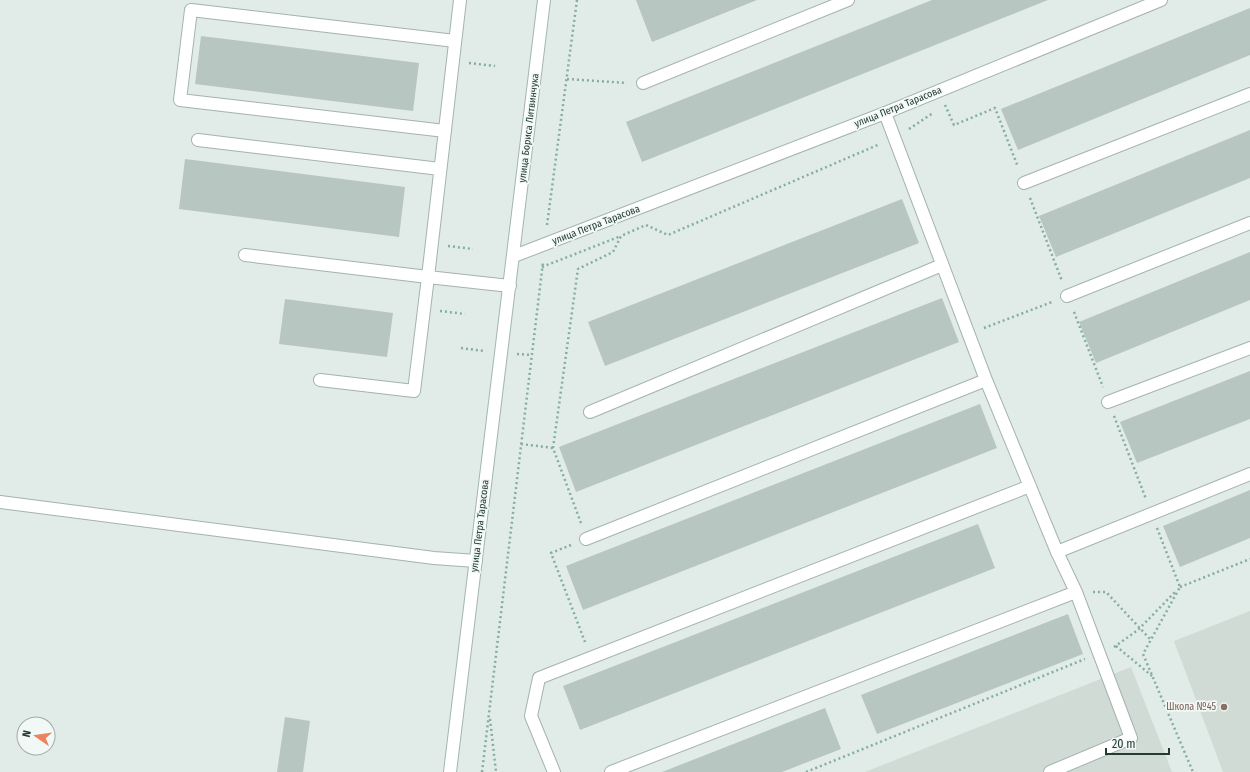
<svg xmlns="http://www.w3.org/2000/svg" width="1250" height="772" font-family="'Fira Sans Condensed',sans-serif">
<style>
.built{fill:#d0dbd6}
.building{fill:#b7c6c0}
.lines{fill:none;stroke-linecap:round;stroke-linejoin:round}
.lane-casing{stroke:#a4b3ae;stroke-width:14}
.street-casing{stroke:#a4b3ae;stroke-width:14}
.secondary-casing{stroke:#a0b7af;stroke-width:14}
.path{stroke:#83aea1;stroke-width:2.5;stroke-dasharray:2 3;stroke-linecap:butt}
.lane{stroke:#fff;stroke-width:12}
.street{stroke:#fff;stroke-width:12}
.secondary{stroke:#fff;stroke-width:12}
.education-dot{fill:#8d6e63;stroke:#f2f8f5;stroke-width:1.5}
.labels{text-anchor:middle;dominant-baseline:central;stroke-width:3.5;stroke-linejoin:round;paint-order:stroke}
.street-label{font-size:10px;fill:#223b35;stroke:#f2f8f5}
.education-label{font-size:10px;fill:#785e54;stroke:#f2f8f5;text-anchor:end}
</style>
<rect width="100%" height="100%" fill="#e1ebe7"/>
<!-- built -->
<path class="built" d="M1250 611V772H1223L1174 641Z
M1131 667 1172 772H865Z"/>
<!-- building -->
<path class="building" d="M636 0H757L652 42Z
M932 0H1048L642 162 626 122Z
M1250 8V55L1018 150 1001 109Z
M201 36 419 63 413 111 195 84Z
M1250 130V178L1056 257 1039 216Z
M185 159 405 187 399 237 179 209Z
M902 199 919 243 605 366 588 322Z
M1250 252V300L1096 363 1079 322Z
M942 298 959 342 576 492 559 447Z
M285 299 393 313 387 357 279 344Z
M1250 371V419L1137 463 1120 422Z
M980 404 997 448 583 610 566 566Z
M1250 490V538L1180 567 1163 526Z
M978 524 995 568 580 730 563 686Z
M1068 614 1083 654 877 734 861 695Z
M825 708 841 749 782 772H662Z
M285 717 310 721 303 772H277Z"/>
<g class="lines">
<!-- lane casing -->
<g class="lane-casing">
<path id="lane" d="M460 0 428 277 510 286
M643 83 848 0
M885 113 986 380 1057 552 1076 592 1131 738 1050 772
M445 131 180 100 191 10 455 41
M198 140 440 169
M1024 183 1250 94
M245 255 428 277 414 391 320 380
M1067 296 1250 223
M1108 402 1250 348
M590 412 942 265
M0 502 434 558 476 561
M586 539 986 380
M554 772 531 716 539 678 1030 486
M611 772 1076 592"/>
</g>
<!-- street casing -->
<g class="street-casing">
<path id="street" d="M514 256 885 113 1161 0
M1057 552 1250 474"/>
</g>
<!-- secondary casing -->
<g class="secondary-casing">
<path id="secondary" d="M450 772 544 0"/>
</g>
<!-- path -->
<path class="path" d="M469 63 495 66
M567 79 627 83
M945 105 954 125 995 108 1018 167
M909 129 933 113
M1030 198 1062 281
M547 225 577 0
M448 246 473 249
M542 267 621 236
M440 311 465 314
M1074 312 1103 387
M984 328 1052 302
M461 348 484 351
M517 354 532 355
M1114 416 1146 499
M521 444 553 448
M581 523 553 448 578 269 613 252 621 236 646 225 668 235 880 144
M1157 528 1180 587 1143 654 1193 772
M571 545 551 553 585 642
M1180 587 1250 559
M1093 592H1106L1151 640
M1116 646 1152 676
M1114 647 1138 630 1176 591
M490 719 496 772
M482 772 543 262
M806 772 1085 659"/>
<!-- lane -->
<use href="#lane" class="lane"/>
<!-- street -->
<use href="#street" class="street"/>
<!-- secondary -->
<use href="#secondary" class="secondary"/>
</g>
<!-- markers -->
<circle class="education-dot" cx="1224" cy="707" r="4"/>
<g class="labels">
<!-- street labels -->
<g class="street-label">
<text transform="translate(898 107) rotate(-22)">улица Петра Тарасова</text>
<text transform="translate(529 128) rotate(-83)">улица Бориса Литвинчука</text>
<text transform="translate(596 225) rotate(-21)">улица Петра Тарасова</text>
<text transform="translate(480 526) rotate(-83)">улица Петра Тарасова</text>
</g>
<!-- education labels -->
<g class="education-label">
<text x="1216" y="707">Школа №45</text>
</g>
</g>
<!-- north arrow -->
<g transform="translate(36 736) rotate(283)"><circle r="19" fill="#f2f8f5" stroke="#9faca8"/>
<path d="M0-3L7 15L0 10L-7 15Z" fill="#ec825e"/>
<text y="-6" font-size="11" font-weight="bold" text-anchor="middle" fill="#223b35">N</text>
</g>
<!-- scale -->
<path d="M1106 748v6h63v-6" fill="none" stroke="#223b35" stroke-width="2"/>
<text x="1112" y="748" font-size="12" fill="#223b35" stroke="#f2f8f5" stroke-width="3" paint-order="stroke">20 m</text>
</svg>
